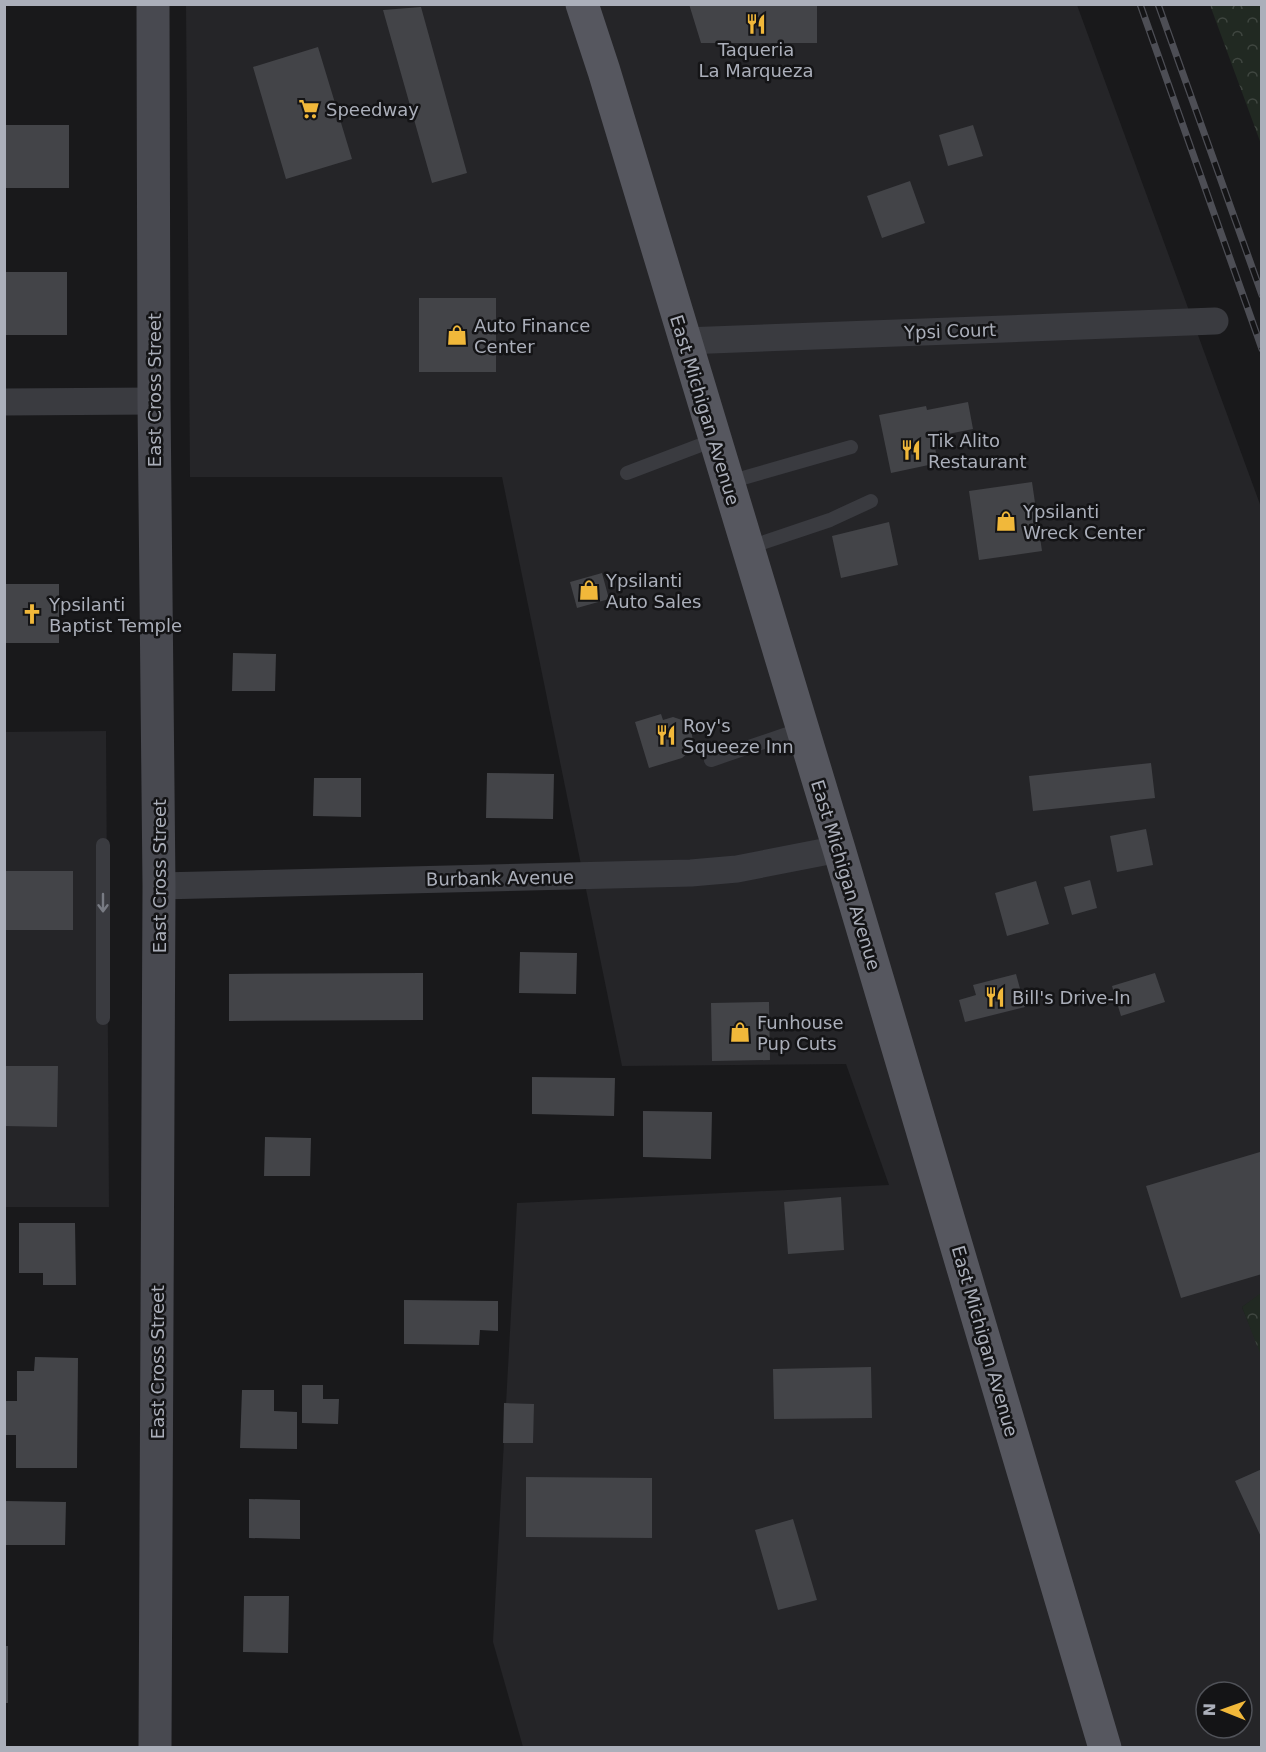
<svg xmlns="http://www.w3.org/2000/svg" width="1266" height="1752" font-family="'DejaVu Sans',sans-serif">
<style>
.built{fill:#252528;fill-rule:evenodd}
.forest{fill:url(#forest-crowns)}
.building{fill:#434448}
.lines{fill:none;stroke-linecap:round;stroke-linejoin:round}
.lane{stroke:#3a3b40;stroke-width:14}
.street{stroke:#3a3b40;stroke-width:27}
.secondary{stroke:#484950;stroke-width:33}
.primary{stroke:#56575f;stroke-width:33}
.rail-casing{stroke:#4d4e55;stroke-width:7}
.rail{stroke:#141416;stroke-width:4.5;stroke-dasharray:14;stroke-linecap:butt}
.oneway{stroke:#787b83}
.labels{text-anchor:middle;dominant-baseline:central;stroke-width:5;stroke-linejoin:round;paint-order:stroke}
.poi-label{font-size:18px;fill:#abafba;stroke:#141416;text-anchor:start}
.street-label{font-size:18px;fill:#abafba;stroke:#141416}
</style>
<defs>
<pattern id="forest-crowns" width="20" height="18" patternUnits="userSpaceOnUse" patternTransform="scale(1.5)"><rect width="20" height="18" fill="#212922"/><path d="M2 6a3 3 0 1 1 6 0M12 15a3 3 0 1 1 6 0" fill="none" stroke="#3f4640"/></pattern>
</defs>
<rect width="100%" height="100%" fill="#19191b"/>
<!-- built -->
<path class="built" d="M186 5H1077L1261 507 1262 1293 1242 1307 1262 1356 1261 1747H523L493 1642 517 1203 889 1185 846 1064 622 1066 502 477H190ZM1206 1692H1242V1728H1206Z
M106 731 109 1207H5L4 732Z"/>
<!-- forest -->
<path class="forest" d="M1210 5H1261V144Z
M1261 1293V1356L1242 1307Z"/>
<!-- building -->
<path class="building" d="M689 4H817V43H701Z
M421 7 467 173 432 183 383 10Z
M318 47 352 159 286 179 253 67Z
M4 125H69V188H4Z
M973 125 983 156 948 166 939 135Z
M910 181 925 223 882 238 867 196Z
M4 272H67V335H4Z
M419 298H496V372H419Z
M968 402 973 429 933 437 938 463 891 473 879 415 926 406 927 410Z
M1032 482 1042 551 979 560 969 491Z
M889 522 898 565 841 578 832 536Z
M602 573 609 599 577 608 570 582Z
M4 584H59V643H4Z
M233 653 276 654 275 691H232Z
M661 714 663 720 673 717 682 720 691 728 693 742 689 752 682 758 649 768 635 722Z
M1151 763 1155 798 1033 811 1029 776Z
M487 773 554 774 553 819 486 818Z
M314 778H361V817L313 816Z
M1146 829 1153 865 1117 872 1110 836Z
M4 871H73V930H4Z
M1090 880 1097 908 1072 915 1064 887Z
M1036 881 1049 924 1007 936 995 893Z
M520 952 577 953 576 994 519 993Z
M423 973V1020L229 1021V974Z
M1155 973 1165 1002 1121 1016 1112 986Z
M1016 974 1025 1007 965 1022 959 1000 976 995 973 985Z
M769 1002 770 1060 712 1061 711 1003Z
M4 1066H58L57 1127 4 1126Z
M532 1077 615 1078 614 1116 532 1114Z
M643 1111 712 1112 711 1159 643 1157Z
M265 1137 311 1138 310 1176H264Z
M1260 1152 1262 1158V1274L1181 1298 1146 1186Z
M841 1197 844 1250 788 1254 784 1202Z
M19 1223H75L76 1285H43V1273H19Z
M404 1300 498 1301V1331L480 1330 479 1345 404 1344Z
M35 1357 78 1358 77 1468H16V1435H4V1401H17V1371H34Z
M871 1367 872 1418 774 1419 773 1369Z
M302 1385H323V1399H339L338 1424 302 1423Z
M242 1390H274V1411L297 1412V1449L240 1448Z
M504 1403 534 1404 533 1443H503Z
M1262 1469V1539L1235 1481Z
M526 1477 652 1478V1538L526 1537Z
M249 1499 300 1500V1539L249 1538Z
M4 1501 66 1502 65 1545H4Z
M793 1519 817 1600 778 1610 755 1530Z
M244 1596H289L288 1653 243 1652Z
M4 1646H8V1703H4Z"/>
<g class="lines">
<!-- lane -->
<path class="lane" d="M627 473 714 440
M729 482 851 447
M747 548 830 520 871 501
M711 760 802 729
M103 845V1018"/>
<!-- street -->
<path class="street" d="M684 341 1215 321
M4 402 154 401
M159 886 691 873 737 869 839 849"/>
<!-- secondary -->
<path class="secondary" d="M153 4 154 401 159 886 155 1748"/>
<!-- primary -->
<path class="primary" d="M582 4 604 71 839 849 1105 1748"/>
<!-- rail casing -->
<g class="rail-casing">
<path id="rail" d="M1140 4 1262 349
M1158 4 1262 295"/>
</g>
<!-- rail -->
<use href="#rail" class="rail"/>
</g>
<!-- one-way arrows -->
<defs><path id="oneway-shaft" d="M-6 0H5M1.5-3L5.5 0L1.5 3" fill="none" stroke-width="1.6" stroke-linecap="round" stroke-linejoin="round" transform="scale(1.5)"/></defs>
<use class="oneway" href="#oneway-shaft" transform="translate(103 903) rotate(90)"/>
<!-- icons -->
<defs>
<g id="restaurant-bare" transform="scale(1.62)"><path d="M-5-6h1v4h1v-4h1v4h1v-4h1v5L-1.5 .5V6h-2V.5L-5-1ZM5-6V6H3V1.5H1.5Q1.5-4 5-6Z" fill="#f1b83a" stroke="#141416" stroke-width="2.5" paint-order="stroke"/></g>
<g id="supermarket-bare" transform="scale(1.62)"><path d="M-6-5.5h2.5l.6 2H6L4.5 2H-2.5L-4.4-4H-6ZM-1.5 3.2a1.3 1.3 0 1 0 .1 0ZM3 3.2a1.3 1.3 0 1 0 .1 0Z" fill="#f1b83a" stroke="#141416" stroke-width="2.5" paint-order="stroke"/></g>
<g id="shop-bare" transform="scale(1.62)"><path d="M-5-2.5h2.3a2.7 3.5 0 0 1 5.4 0H5L5.5 6h-11ZM-1.5-2.5h3a1.5 2.3 0 0 0-3 0Z" fill="#f1b83a" stroke="#141416" stroke-width="2.5" paint-order="stroke"/></g>
<g id="church-bare" transform="scale(1.62)"><path d="M-1.2-6h2.4v3.5h3.3v2.4h-3.3V6h-2.4V-.1h-3.3v-2.4h3.3Z" fill="#f1b83a" stroke="#141416" stroke-width="2.5" paint-order="stroke"/></g>
</defs>
<g fill-rule="evenodd">
<use href="#restaurant-bare" x="756" y="24"/>
<use href="#supermarket-bare" x="309" y="109"/>
<use href="#shop-bare" x="457" y="335"/>
<use href="#restaurant-bare" x="911" y="450"/>
<use href="#shop-bare" x="1006" y="521"/>
<use href="#shop-bare" x="589" y="590"/>
<use href="#church-bare" x="32" y="614"/>
<use href="#restaurant-bare" x="666" y="735"/>
<use href="#restaurant-bare" x="995" y="997"/>
<use href="#shop-bare" x="740" y="1032"/>
</g>
<g class="labels">
<!-- poi labels -->
<g class="poi-label">
<text x="756" y="49" text-anchor="middle">Taqueria<tspan x="756" dy="21">La Marqueza</tspan></text>
<text x="326" y="109">Speedway</text>
<text x="474" y="325">Auto Finance<tspan x="474" dy="21">Center</tspan></text>
<text x="928" y="440">Tik Alito<tspan x="928" dy="21">Restaurant</tspan></text>
<text x="1023" y="511">Ypsilanti<tspan x="1023" dy="21">Wreck Center</tspan></text>
<text x="606" y="580">Ypsilanti<tspan x="606" dy="21">Auto Sales</tspan></text>
<text x="49" y="604">Ypsilanti<tspan x="49" dy="21">Baptist Temple</tspan></text>
<text x="683" y="725">Roy's<tspan x="683" dy="21">Squeeze Inn</tspan></text>
<text x="1012" y="997">Bill's Drive-In</text>
<text x="757" y="1022">Funhouse<tspan x="757" dy="21">Pup Cuts</tspan></text>
</g>
<!-- street labels -->
<g class="street-label">
<text transform="translate(950 331) rotate(-2)">Ypsi Court</text>
<text transform="translate(154 390) rotate(-90)">East Cross Street</text>
<text transform="translate(705 410) rotate(73)">East Michigan Avenue</text>
<text transform="translate(846 875) rotate(73)">East Michigan Avenue</text>
<text transform="translate(159 876) rotate(-90)">East Cross Street</text>
<text transform="translate(500 878) rotate(-1)">Burbank Avenue</text>
<text transform="translate(985 1341) rotate(74)">East Michigan Avenue</text>
<text transform="translate(157 1362) rotate(-90)">East Cross Street</text>
</g>
</g>
<!-- border -->
<rect width="1266" height="1752" fill="none" stroke="#abafba" stroke-width="12"/>
<!-- north arrow -->
<g transform="translate(1224 1710) rotate(271)"><circle r="28" fill="#141416" stroke="#505258" stroke-width="1.5"/>
<path d="M0-4.5L10 22L0 15L-10 22Z" fill="#f1b83a"/>
<text y="-9" font-size="16" font-weight="bold" text-anchor="middle" fill="#abafba">N</text>
</g>
</svg>
